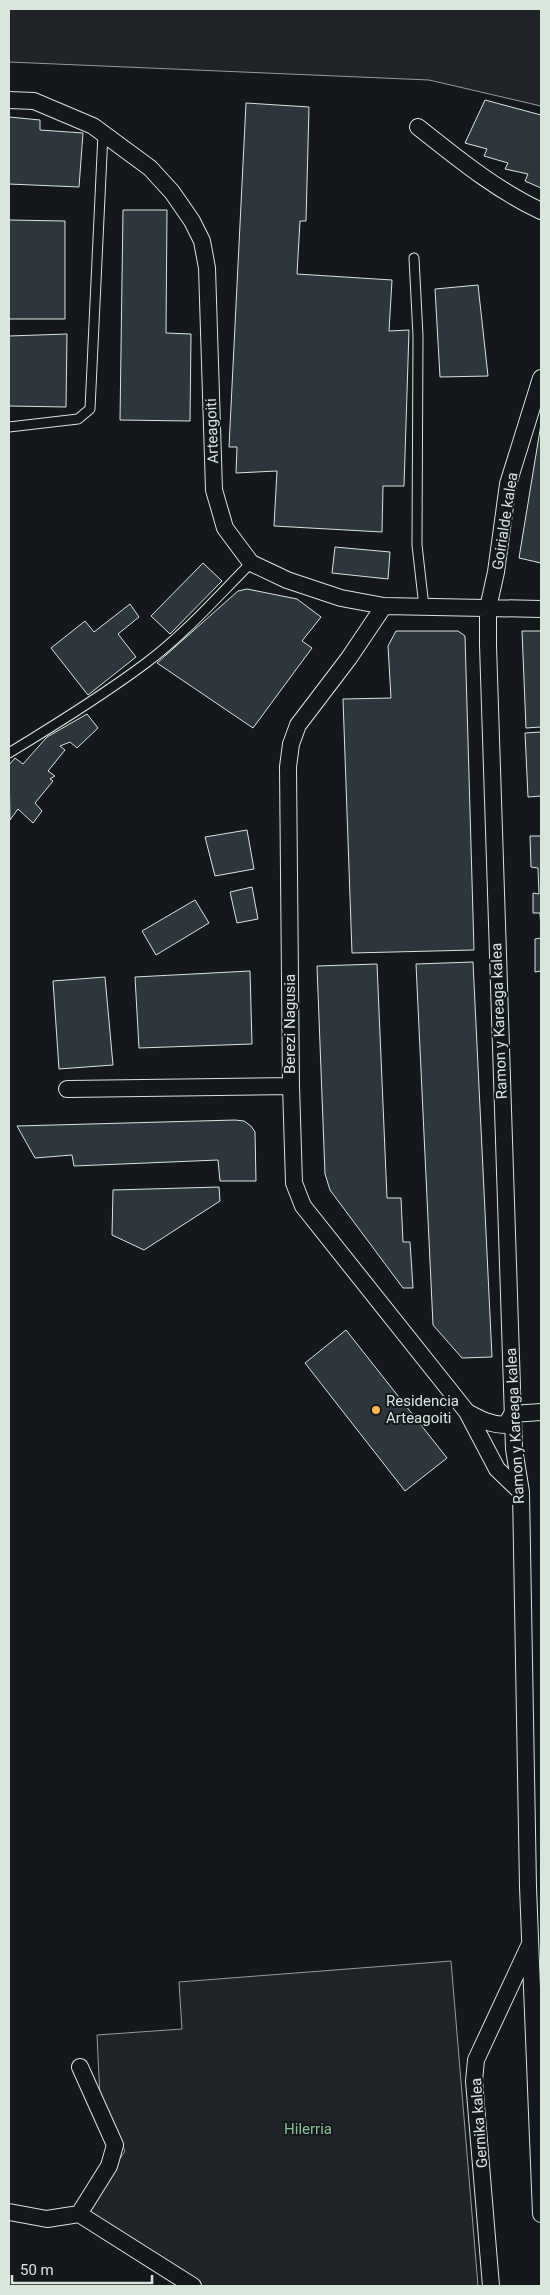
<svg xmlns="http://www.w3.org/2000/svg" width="550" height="2295" font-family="Roboto,sans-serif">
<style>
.green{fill:#202428;stroke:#939e99}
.building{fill:#2c363c;stroke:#d8e6dc}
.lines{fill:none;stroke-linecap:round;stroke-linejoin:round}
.lane-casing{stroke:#d8e6dc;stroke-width:11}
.street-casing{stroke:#d8e6dc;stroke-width:18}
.lane{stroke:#14181c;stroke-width:9}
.street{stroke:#14181c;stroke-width:16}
.poi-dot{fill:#ffb74d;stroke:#14181c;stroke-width:2}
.labels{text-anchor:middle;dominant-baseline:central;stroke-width:4;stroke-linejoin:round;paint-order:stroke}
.street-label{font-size:15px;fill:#d8e6dc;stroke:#14181c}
.poi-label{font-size:15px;fill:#d8e6dc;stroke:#14181c;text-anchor:start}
.park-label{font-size:15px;fill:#8ac095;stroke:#14181c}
</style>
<rect width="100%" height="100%" fill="#14181c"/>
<!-- green -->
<path class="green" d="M9 9H541V106L429 80 9 62Z
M451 1961 478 2286H202L84 2213 125 2151 100 2098 97 2035 182 2029 179 1982Z"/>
<!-- building -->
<path class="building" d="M485 100 541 115V188L525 181 528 174 505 169 508 163 484 156 487 149 465 143Z
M246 103 309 107 306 221H300L297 274 392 280 389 331 409 330 404 486H383L382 532 274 526 277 471 236 473 237 447H229Z
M9 117 40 120V130L83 133 79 187 9 184Z
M123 210H167L166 333 191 334 190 421 120 420Z
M9 220 65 221V319H9Z
M478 285 488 376 440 377 435 289Z
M67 334 66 407 9 406V336Z
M541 424V563L519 558Z
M335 547 390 552 388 579 332 573Z
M203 563 222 581 170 634 151 616Z
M247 589 297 599 321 617 302 641 312 648 253 728 157 663 238 591Z
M130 604 139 617 118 634 136 657 88 695 51 648 85 621 94 632Z
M396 631H458L465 636 474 950 352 953 343 699 391 698 388 646Z
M522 631H541V727L526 728Z
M87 714 98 728 77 748 70 742 60 746 65 750 48 771 55 776 50 779 53 781 35 803 42 811 33 823 18 809 10 820 9 765 15 758 23 764 47 737Z
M541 732V796L528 797 525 733Z
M247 830 254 869 215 876 205 837Z
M530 836H541V929L540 913H533V893L539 894 538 868 531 867Z
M252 887 258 919 237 923 230 892Z
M195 900 209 923 156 955 142 931Z
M541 938V971L535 972V939Z
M473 962 492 1357 462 1358 433 1325 416 964Z
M377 964 387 1198H401L403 1242H410L413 1288H403L330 1190 325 1174 317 966Z
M250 971 252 1044 139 1048 135 977Z
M105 977 113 1065 59 1069 53 981Z
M235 1120 244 1121 251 1126 255 1132 256 1181H220L218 1160 74 1166 72 1155 35 1158 17 1126Z
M219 1187 220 1201 144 1250 112 1235 113 1190Z
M346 1330 447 1458 405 1491 305 1363Z"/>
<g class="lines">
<!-- lane casing -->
<g class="lane-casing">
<path id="lane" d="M414 258 418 336 417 545 424 607
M9 427 78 419 90 409 103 133
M9 753C55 725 102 696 146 663 184 635 218 596 251 563"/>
</g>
<!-- street casing -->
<g class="street-casing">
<path id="street" d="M9 100 34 101 93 126 150 168 172 192 192 221 202 241 207 268 214 490 225 528 251 563 287 580 341 598 384 606 541 609
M418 127C457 158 496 190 541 211
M541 378 508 484 496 572 488 608V645L513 1419 514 1449 521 1492 528 1887 541 2214
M384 606 349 658 298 725 291 744 288 767 291 1086 294 1183 303 1206 467 1412 497 1469 521 1492
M67 1089 291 1086
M467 1412C480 1419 491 1425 506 1425L512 1414
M512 1414 541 1412
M80 2067 115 2145 109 2166 79 2214 193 2286
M9 2212 47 2219 79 2214
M491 2286 474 2081 476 2060 530 1944"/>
</g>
<!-- lane -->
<use href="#lane" class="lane"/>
<!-- street -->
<use href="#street" class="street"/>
</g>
<!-- markers -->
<circle class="poi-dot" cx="376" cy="1410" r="5"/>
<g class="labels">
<!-- street labels -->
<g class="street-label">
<text transform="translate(212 431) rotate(-92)">Arteagoiti</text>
<text transform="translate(505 521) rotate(-81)">Goirialde kalea</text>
<text transform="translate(499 1021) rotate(-92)">Ramon y Kareaga kalea</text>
<text transform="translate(290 1024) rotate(-90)">Berezi Nagusia</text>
<text transform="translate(515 1426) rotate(-93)">Ramon y Kareaga kalea</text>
<text transform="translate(479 2123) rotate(-94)">Gernika kalea</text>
</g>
<!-- poi labels -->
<g class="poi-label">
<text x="386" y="1401">Residencia<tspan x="386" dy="17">Arteagoiti</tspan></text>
</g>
<!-- park labels -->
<g class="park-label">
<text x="308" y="2129">Hilerria</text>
</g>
</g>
<!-- border -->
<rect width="550" height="2295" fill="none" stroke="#d8e6dc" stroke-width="20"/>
<!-- scale -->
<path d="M12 2275v8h140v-8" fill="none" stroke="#d8e6dc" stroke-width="2.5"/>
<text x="20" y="2275" font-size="15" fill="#d8e6dc" stroke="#14181c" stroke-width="4" paint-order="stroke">50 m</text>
</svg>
